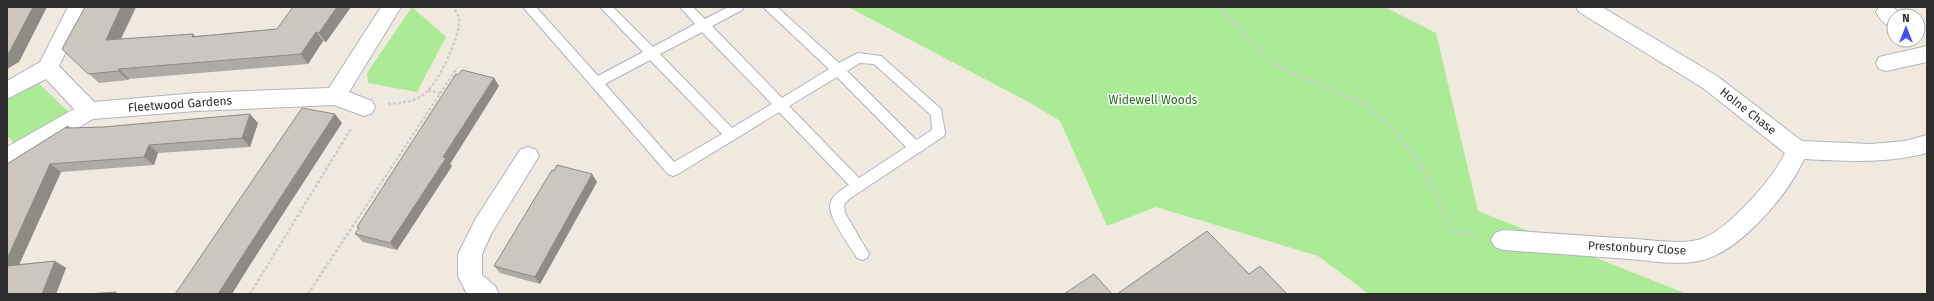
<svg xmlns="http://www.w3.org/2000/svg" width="1934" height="301" font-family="'Fira Sans',sans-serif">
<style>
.green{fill:#abeb96}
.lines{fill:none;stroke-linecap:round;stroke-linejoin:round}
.service-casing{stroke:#b2b3c2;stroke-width:2}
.minor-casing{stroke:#b2b3c2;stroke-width:2}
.path{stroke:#cdcdcd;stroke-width:2.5;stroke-dasharray:3 2;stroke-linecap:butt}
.service{fill:#fff;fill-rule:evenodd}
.minor{fill:#fff;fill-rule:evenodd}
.wall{fill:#afaba3}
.shaded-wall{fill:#8e8b85}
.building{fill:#cbc7be;stroke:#8e8b85}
.labels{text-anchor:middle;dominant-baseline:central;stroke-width:3;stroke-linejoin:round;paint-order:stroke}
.park-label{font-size:12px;fill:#1e7413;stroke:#fff}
.street-label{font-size:12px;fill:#2d2d2d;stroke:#fff}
</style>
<rect width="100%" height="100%" fill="#f0eade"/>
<!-- green -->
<path class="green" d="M412 7 446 37 417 92 368 83 367 73Z
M848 7H1385L1436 33 1478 211 1687 294H1369L1318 256 1156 207 1107 226 1060 121 1034 105Z
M36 81 69 112 17 146 7 136V99Z"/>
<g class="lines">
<!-- service casing -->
<g class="service-casing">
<path id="service" d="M523 7H536L598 76 643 52 600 7H613L653 47 695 24 680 7H693L705 19 728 7H744L742 10 712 26 782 98 829 69 763 7H777L839 63 858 53 881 56 941 109 945 132 944 136 849 199 844 205 845 213 869 254 867 258 862 260 857 258C850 246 829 219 830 205 831 196 842 189 849 185L779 112 678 174 673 176 668 174ZM702 32 772 104 732 128 660 54ZM650 60 722 134 674 162 605 84ZM860 63 874 64 931 115 932 130 916 140 847 71ZM837 77 906 147 859 178 789 106Z"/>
</g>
<!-- minor casing -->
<g class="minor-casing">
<path id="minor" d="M68 7H88L59 66 94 102 196 93 329 88 381 7H401L349 92 372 101 375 107 372 113 364 116 334 105 196 111 93 119 15 165 7 167V147L74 109 46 79 7 99V81L40 62Z
M1576 7H1602L1717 76 1802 141 1871 144 1905 141 1927 135V153C1886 164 1846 161 1804 159 1788 195 1741 250 1703 260 1680 266 1653 261 1630 259 1588 256 1545 253 1503 250L1495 247 1491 240 1495 233 1503 230C1547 233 1590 236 1634 239 1652 240 1685 245 1701 239 1728 230 1773 179 1785 153L1703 88 1579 12Z
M1879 7H1893L1902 16H1894V28C1885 25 1880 20 1876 12Z
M1927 46V62L1886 71 1879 69 1876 63 1879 57Z
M528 147 536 150 539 156 491 234 482 254V275L495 286 499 294H469L466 292 458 276V254L475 220 520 150Z"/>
</g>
<!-- path -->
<path class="path" d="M1219 7 1272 64 1367 105 1398 135 1427 174 1452 231 1479 236
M428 90 440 93
M388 104C400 103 413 102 423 95 437 86 462 34 459 18 458 14 455 10 453 7
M250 294 352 127
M308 294 457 68"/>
<!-- service -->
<use href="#service" class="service"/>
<!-- minor -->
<use href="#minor" class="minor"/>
</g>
<!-- wall -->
<path class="wall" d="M136 7 121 39 193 34 196 36 277 29 293 7H351L326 42 323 41 308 64 129 79 128 80 99 83 62 49Z
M458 75 494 78 499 86 450 164 452 166 397 250 363 242 355 234 359 229 357 227Z
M258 123 250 147 158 153 154 165 61 172 19 264 55 261 66 268 56 294H7V164L68 126 71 128Z
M597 182 540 284 500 273 494 266Z"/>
<!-- shaded-wall -->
<path class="shaded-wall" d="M33 7H47L19 62 7 69V54Z
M121 7H136L116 49 106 40Z
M337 7H351L326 42 319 33Z
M316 32 323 41 308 64 301 54Z
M119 69 129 79 128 80 118 71Z
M494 78 499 86 450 164 452 166 397 250 390 243 443 157Z
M250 114 258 123 250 147 242 138Z
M335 114 342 123 250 265 232 294H218L241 258Z
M149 145 158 153 154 165 144 157Z
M50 164 61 172 15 274 7 268V259Z
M592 174 597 182 540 284 535 277Z
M55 261 66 268 56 294H42Z"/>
<!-- building -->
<path class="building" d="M7 7H33L9 53 7 54Z
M85 7H121L106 40 193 34 192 37 277 29 293 7H337L319 33 316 32 301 54 119 69 118 71 88 74 62 49Z
M462 70 494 78 443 157 446 158 390 243 355 234 359 228 357 227 456 74 458 75Z
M302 108 335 114 241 258 218 294H175Z
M250 114 242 138 149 145 144 157 50 164 7 259V170L8 167H7V164L68 126 67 128 103 127Z
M557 165 592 174 535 277 494 266 552 170 554 171Z
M1207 231 1249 274 1260 266 1287 294H1117Z
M55 261 42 294H7V266Z
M1094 274 1112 294H1064Z
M116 292 115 294H88Z"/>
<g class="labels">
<!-- park labels -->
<g class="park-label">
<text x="1153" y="100">Widewell Woods</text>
</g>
<!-- street labels -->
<g class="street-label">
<text transform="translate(180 104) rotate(-4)">Fleetwood Gardens</text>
<text transform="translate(1748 111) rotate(38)">Holne Chase</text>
<text transform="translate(1637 248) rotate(3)">Prestonbury Close</text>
</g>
</g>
<!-- border -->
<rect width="1934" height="301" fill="none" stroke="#2d2d2d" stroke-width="16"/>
<!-- north arrow -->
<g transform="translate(1906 28)"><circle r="19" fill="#ffffff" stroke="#ababab"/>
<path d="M0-3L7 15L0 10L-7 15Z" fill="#3c4eff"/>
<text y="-6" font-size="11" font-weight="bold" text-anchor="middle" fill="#2d2d2d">N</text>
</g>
</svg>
